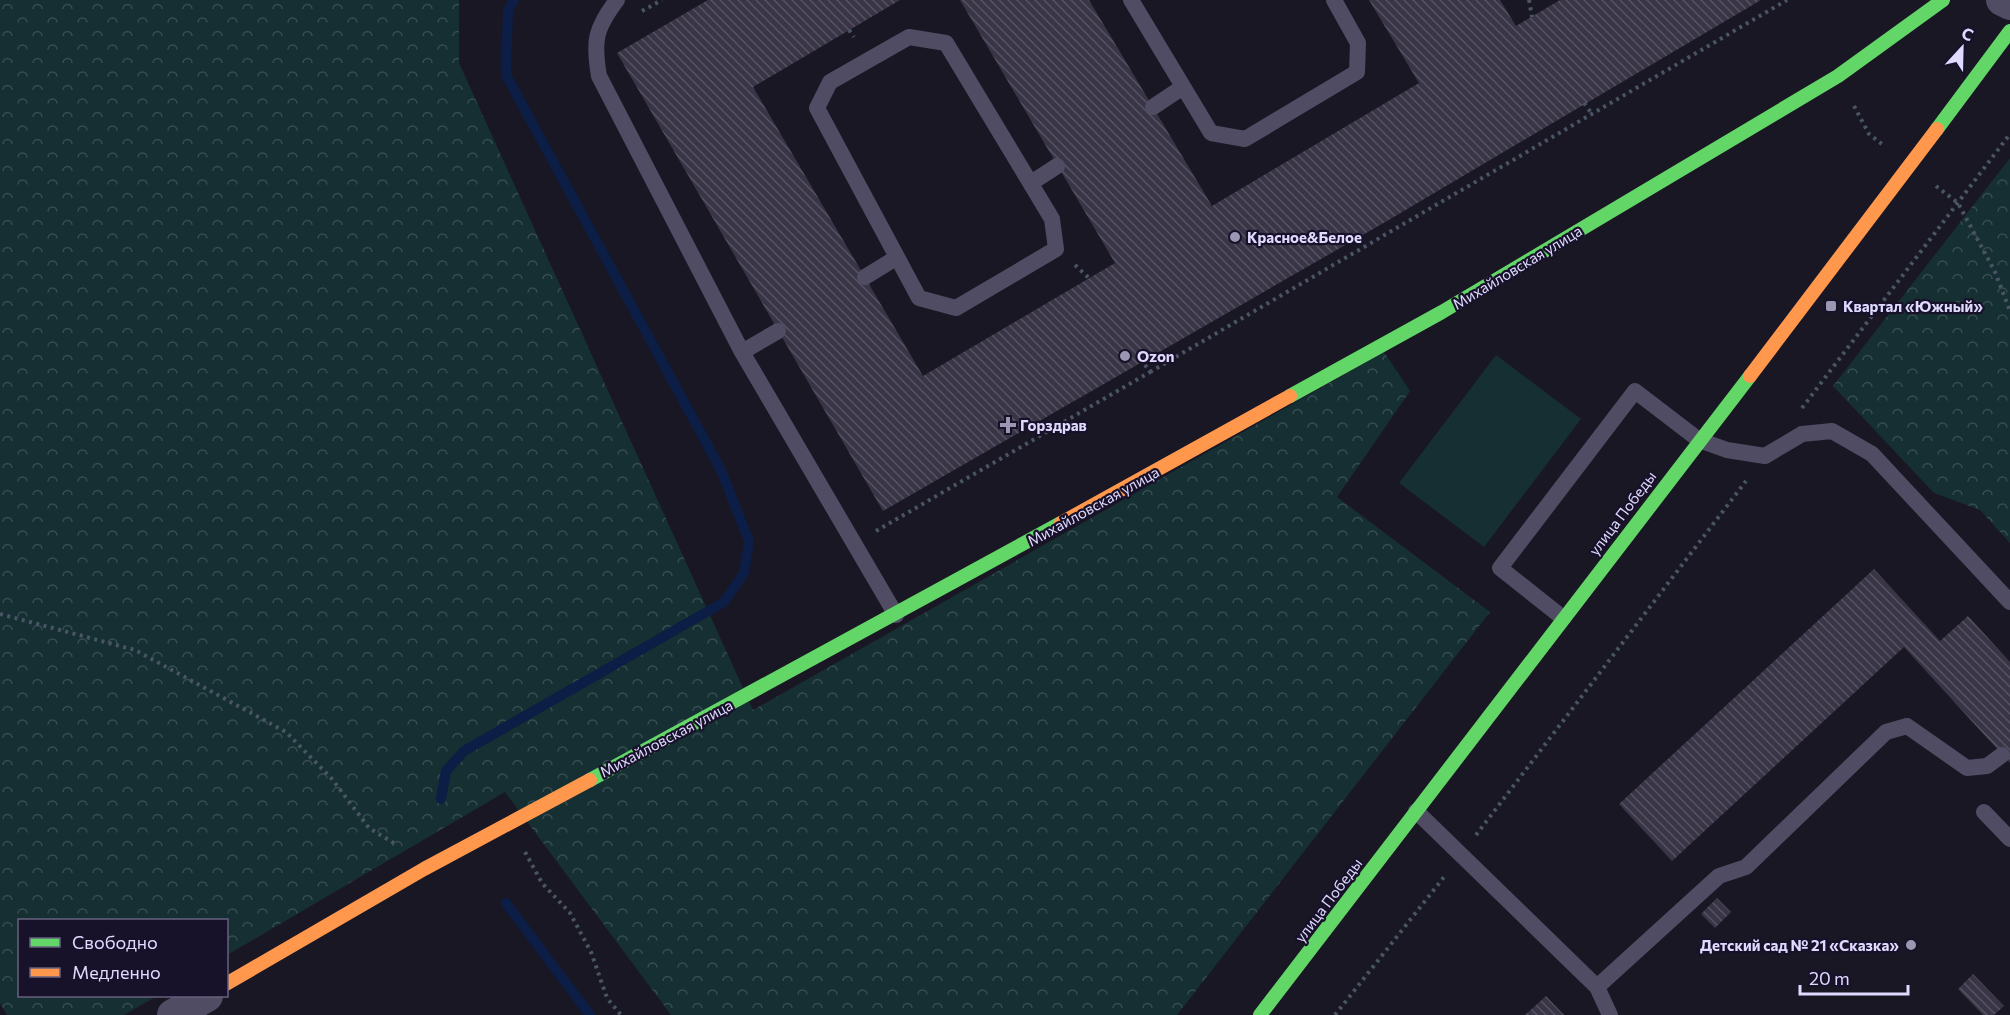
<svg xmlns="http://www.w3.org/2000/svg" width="2010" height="1015" font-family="Commissioner,sans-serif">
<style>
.forest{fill:url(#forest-crowns)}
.garden{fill:#152f32}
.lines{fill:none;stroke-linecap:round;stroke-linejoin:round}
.stream{stroke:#0c1d46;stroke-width:10}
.building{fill:url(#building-back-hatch)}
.path{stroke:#495565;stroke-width:4;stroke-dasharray:3 4.5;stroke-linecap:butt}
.lane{stroke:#4f4c64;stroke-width:16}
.street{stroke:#4f4c64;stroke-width:32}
.fast{stroke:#63d668;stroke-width:14}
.slow{stroke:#ff974d;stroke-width:14}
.poi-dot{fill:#9b96b2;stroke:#17112a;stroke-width:2}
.labels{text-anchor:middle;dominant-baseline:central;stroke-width:4.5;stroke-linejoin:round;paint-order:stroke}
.poi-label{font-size:15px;font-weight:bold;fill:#e0daff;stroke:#17112a;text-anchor:start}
.street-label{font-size:15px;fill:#e0daff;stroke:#17112a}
</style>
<defs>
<pattern id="forest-crowns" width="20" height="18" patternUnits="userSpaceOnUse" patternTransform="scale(1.5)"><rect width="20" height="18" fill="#152f32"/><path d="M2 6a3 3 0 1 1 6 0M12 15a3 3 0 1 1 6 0" fill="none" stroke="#374d51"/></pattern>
<pattern id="building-back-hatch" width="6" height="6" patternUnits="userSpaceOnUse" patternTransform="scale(1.5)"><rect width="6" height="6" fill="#393546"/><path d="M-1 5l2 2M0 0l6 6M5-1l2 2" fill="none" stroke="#555262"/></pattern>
</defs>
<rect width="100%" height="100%" fill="#1a1724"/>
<!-- forest -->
<path class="forest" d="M0 0H459V63L753 710 1384 352 1410 391 1337 497 1490 612 1177 1015H671L505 792 227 955 226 920H20V996H157L124 1015H7L0 1003Z
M2010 158V543L1980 510 1934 493 1833 386Z"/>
<!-- garden -->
<path class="garden" d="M1496 355 1581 419 1484 547 1399 483Z"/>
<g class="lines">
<!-- stream -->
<path class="stream" d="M441 799 446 771 464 751 724 602 744 573 749 541 721 470 506 75 508 10 514 0
M506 903 590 1015"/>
</g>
<!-- building -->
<path class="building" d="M708 0H900L753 87 923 376 1115 263 960 0H1089L1212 206 1419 83 1369 0H1500L1516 26 1560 0H1761L1387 221 883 511 617 53Z
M1874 569 1940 641 1968 616 2010 662V763L1904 647 1672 861 1619 804Z
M1717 898 1731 912 1715 928 1701 914Z
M1973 974 2004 1006 1994 1015H1983L1958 989Z
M1546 996 1564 1015H1525Z"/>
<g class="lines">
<!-- path -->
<path class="path" d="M1529 0 1532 17
M642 11 662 0
M849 30 854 37
M1584 103 1592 114
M1854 106 1869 134 1883 145
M1936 186 1958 203 1995 272 2010 311
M1075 265 1090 279
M1150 372 1787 0
M1802 408 2010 134
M876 531 1150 372 1143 362
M0 614 135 650 286 732 332 779 369 828 397 845
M1476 835 1746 481
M525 852 542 883 570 913 591 952 607 998 621 1015
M1335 1015 1444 877"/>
<!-- lane -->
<path class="lane" d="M617 0C595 29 593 41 599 76L742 352 896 615
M1131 0 1211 133 1245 139 1357 72 1358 43 1334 0
M909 37 946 43 1052 219 1056 249 956 308 919 298 817 108 830 82Z
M1153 107 1183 87
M1031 183 1057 166
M865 277 896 258
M742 352 778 331
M1563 618 1500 568 1635 391 1699 440 1727 450 1765 456 1802 434 1832 431 1872 454 2010 602
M1416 811 1597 987 1610 1015
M1984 812 2010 839
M1597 987 1719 876 1746 867 1886 732 1907 726 1967 768 1987 766 2002 755"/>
<!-- street -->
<path class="street" d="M2002 0 2010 4
M173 1015 207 996"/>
<!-- fast -->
<path class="fast" d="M1937 129 2010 31
M1290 396 1442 312 1838 76 1943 0
M590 780 1061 523
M1260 1015 1750 376"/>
<!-- slow -->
<path class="slow" d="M1750 376 1937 129
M1061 523 1290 396
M226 984 424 869 590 780"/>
</g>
<!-- markers -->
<g class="poi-dot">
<circle cx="1235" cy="237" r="6"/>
<rect x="1825" y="300" width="12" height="12" rx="3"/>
<circle cx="1125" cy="356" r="6"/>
<path d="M1005 416h6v6h6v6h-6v6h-6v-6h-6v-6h6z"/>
<circle cx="1911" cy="945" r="6"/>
</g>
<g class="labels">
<!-- poi labels -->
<g class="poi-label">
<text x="1247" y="237">Красное&amp;Белое</text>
<text x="1843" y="306">Квартал «Южный»</text>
<text x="1137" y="356">Ozon</text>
<text x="1020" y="425">Горздрав</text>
<text x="1899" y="945" text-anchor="end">Детский сад № 21 «Сказка»</text>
</g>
<!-- street labels -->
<g class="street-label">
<text transform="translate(1517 267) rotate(-31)">Михайловская улица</text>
<text transform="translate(1093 506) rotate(-29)">Михайловская улица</text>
<text transform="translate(1622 513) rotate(-53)">улица Победы</text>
<text transform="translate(666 738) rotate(-28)">Михайловская улица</text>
<text transform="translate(1328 900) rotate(-53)">улица Победы</text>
</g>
</g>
<!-- legend -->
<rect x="18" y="919" width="210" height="78" fill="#17112a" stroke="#67617f" stroke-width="1.5"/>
<rect x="30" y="938" width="30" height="9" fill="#63d668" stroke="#67617f" stroke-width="1.5"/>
<text x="72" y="949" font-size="18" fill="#e0daff">Свободно</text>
<rect x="30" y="968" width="30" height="9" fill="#ff974d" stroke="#67617f" stroke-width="1.5"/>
<text x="72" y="979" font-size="18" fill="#e0daff">Медленно</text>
<!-- north arrow -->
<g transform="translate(1962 48) rotate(22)" stroke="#17112a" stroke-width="4.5" paint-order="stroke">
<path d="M0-4.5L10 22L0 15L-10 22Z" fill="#e0daff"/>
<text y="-9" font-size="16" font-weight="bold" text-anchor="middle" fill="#e0daff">С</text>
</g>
<!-- scale -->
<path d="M1800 985v9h108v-9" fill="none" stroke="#e0daff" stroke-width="3"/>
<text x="1809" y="985" font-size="18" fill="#e0daff" stroke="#17112a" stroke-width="4.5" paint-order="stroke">20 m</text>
</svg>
